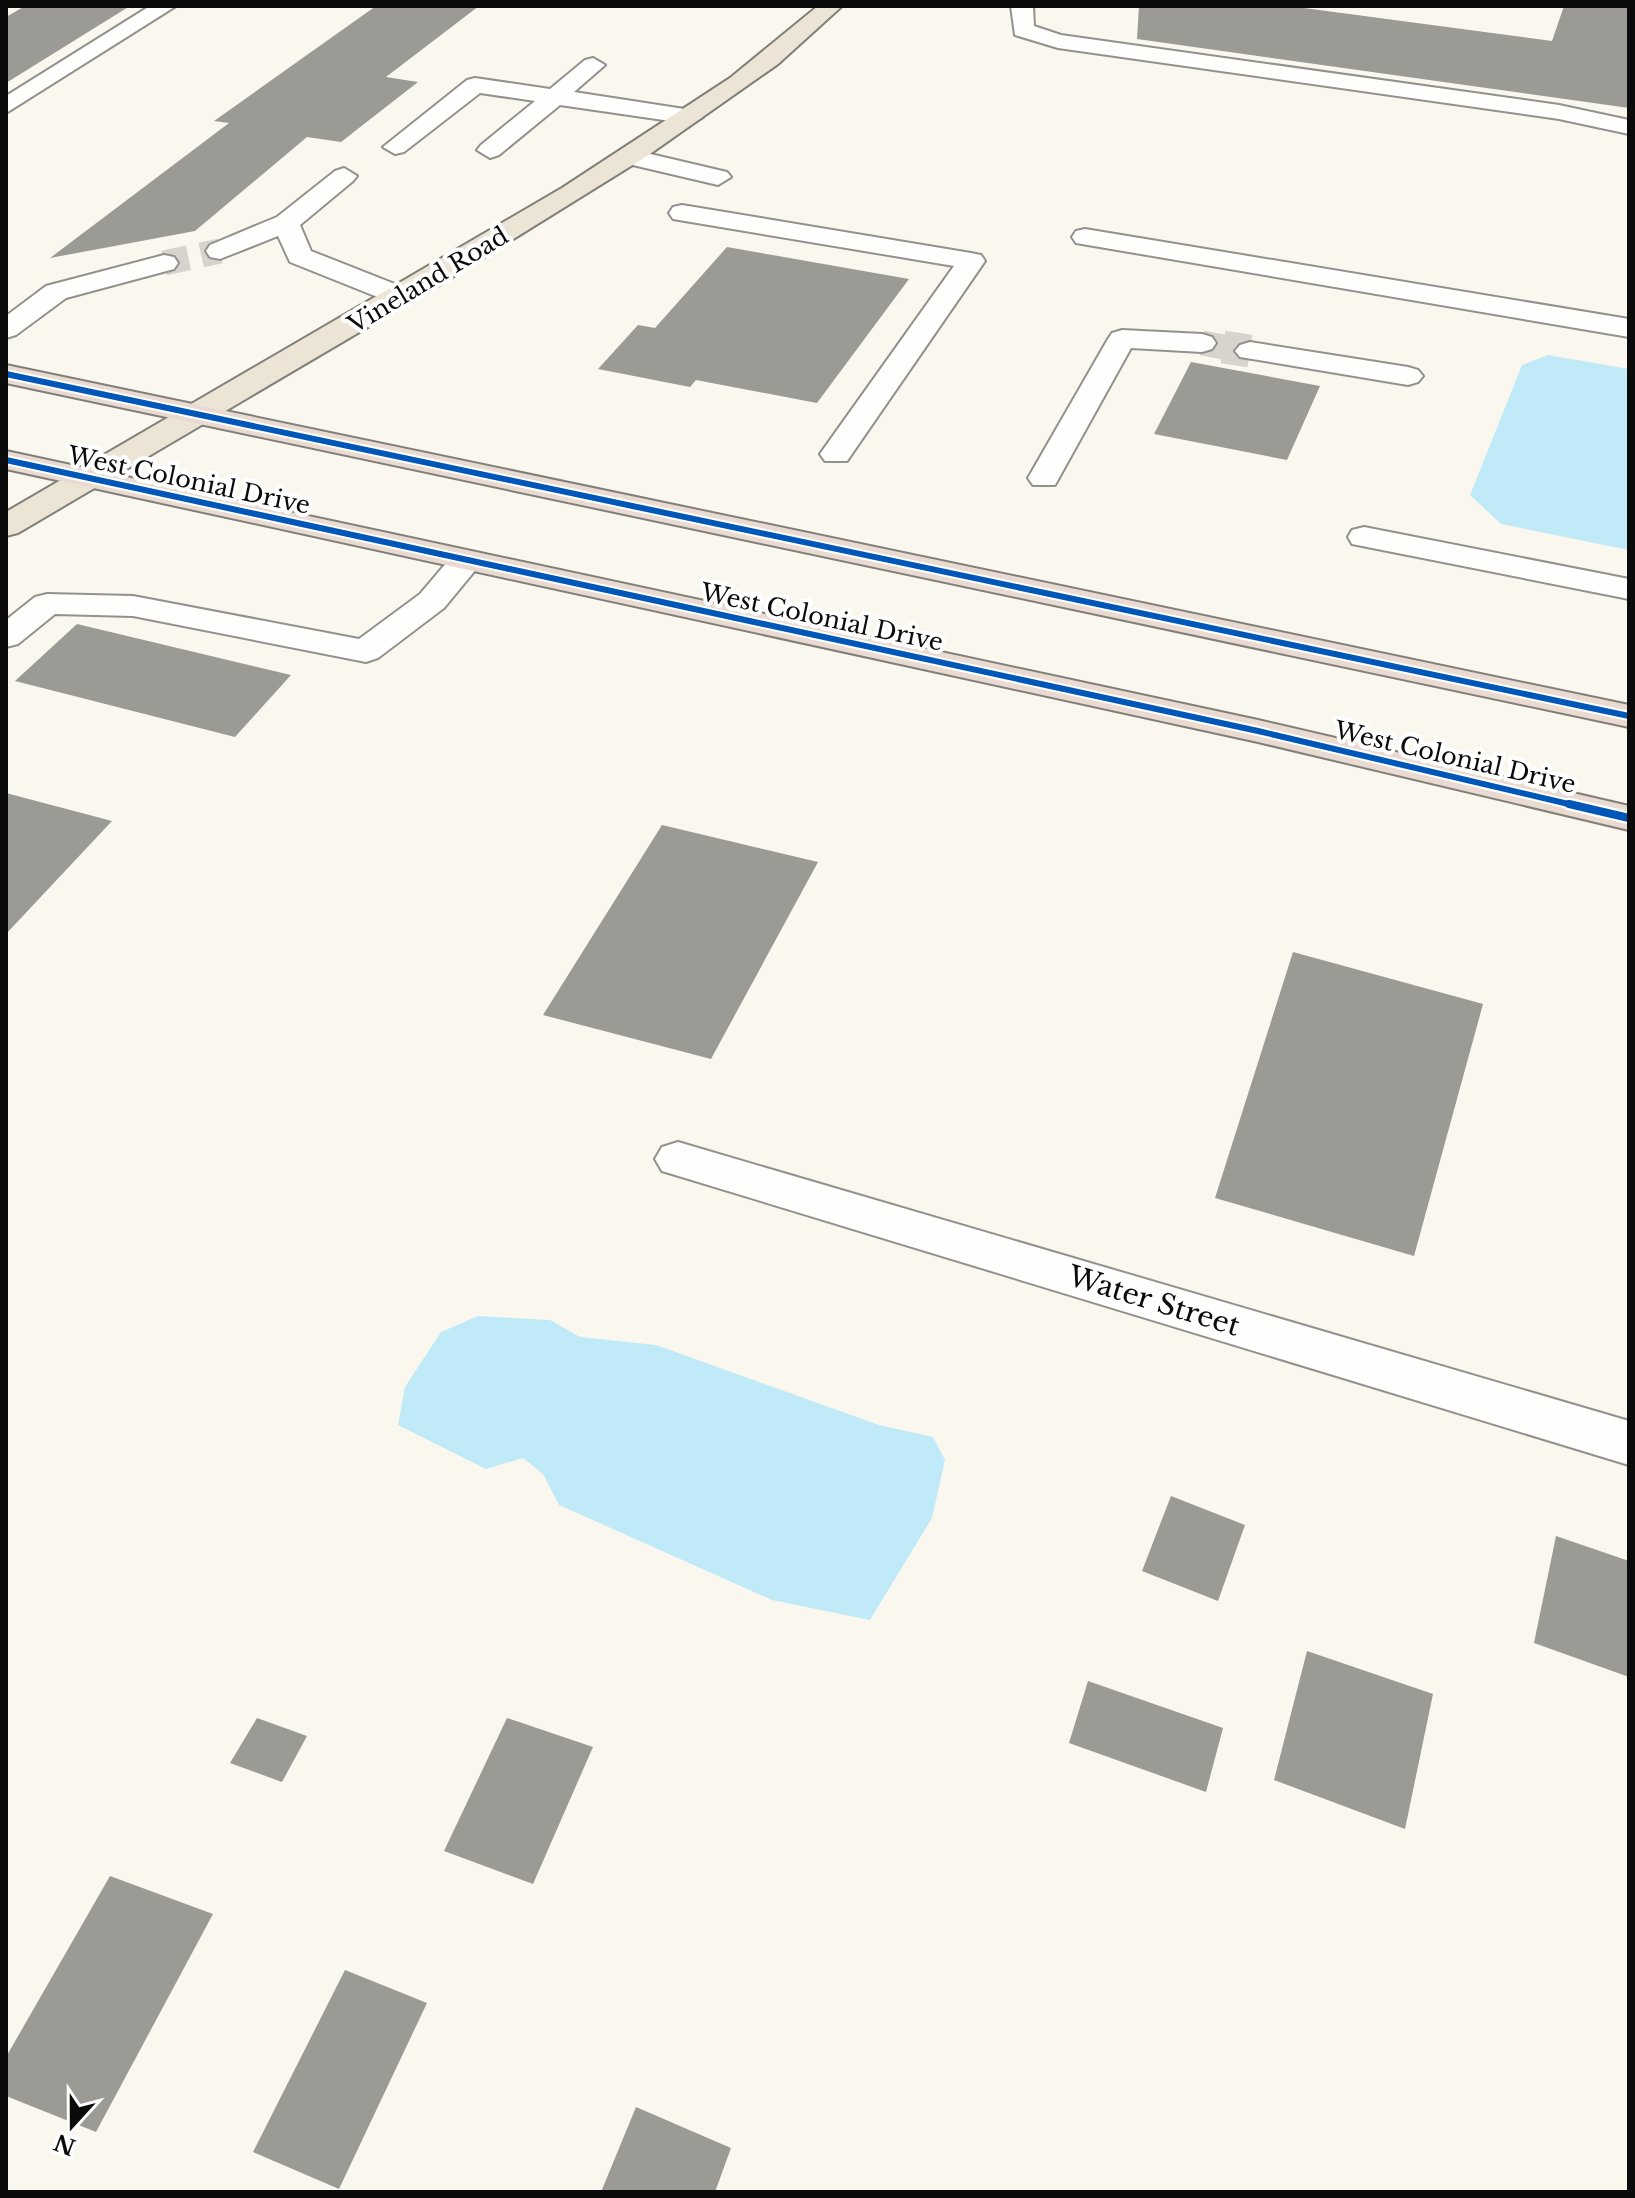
<svg xmlns="http://www.w3.org/2000/svg" width="1635" height="2198" font-family="'Libre Baskerville',serif">
<style>
.water{fill:#c1eaf8}
.building{fill:#9c9a95}
.lines{fill:none;stroke-linecap:round;stroke-linejoin:round}
.minor-tunnel-far1{stroke:#d6d4cc;stroke-width:25;stroke-dasharray:25 13;stroke-linecap:butt}
.minor-tunnel{stroke:#d6d4cc;stroke-width:33;stroke-dasharray:33 17;stroke-linecap:butt}
.minor-casing{stroke:#93918d;stroke-width:4}
.major-casing{stroke:#807f7a;stroke-width:4}
.highway-casing{stroke:#807f7a;stroke-width:4}
.minor{fill:#fefefc;fill-rule:evenodd}
.major{fill:#ece5d6;fill-rule:evenodd}
.highway{fill:#eadbd2;fill-rule:evenodd}
.cycleway-far1-casing{stroke:#fff;stroke-width:10}
.cycleway-casing{stroke:#fff;stroke-width:13}
.cycleway-far1{stroke:#0057b8;stroke-width:6}
.cycleway{stroke:#0057b8;stroke-width:8}
.labels{text-anchor:middle;dominant-baseline:central;stroke-width:8;stroke-linejoin:round;paint-order:stroke}
.far-street-label{font-size:24px;fill:#0b0b0b;stroke:#fff}
.street-label{font-size:28px;fill:#0b0b0b;stroke:#fff}
</style>
<rect width="100%" height="100%" fill="#faf7ee"/>
<!-- water -->
<path class="water" d="M1548 355 1629 369V550L1501 524 1470 495 1522 365Z
M478 1316 550 1320 580 1337 656 1345 879 1425 933 1437 945 1460 932 1518 870 1620 772 1600 559 1505 543 1474 523 1458 486 1469 398 1425 405 1387 441 1332Z"/>
<!-- building -->
<path class="building" d="M25 6H130L6 83V17Z
M376 6H479L386 77 418 82 341 142 307 137 195 231 50 258 229 123 214 121Z
M1139 6H1289L1552 41 1564 6H1629V108L1137 39Z
M727 247 909 279 817 403 696 380 690 387 598 369 638 325 655 328Z
M1191 362 1320 386 1287 460 1154 434Z
M77 624 291 675 235 737 15 681Z
M6 793 112 821 6 934Z
M662 825 818 862 711 1059 543 1015Z
M1293 952 1483 1004 1414 1256 1215 1198Z
M1171 1496 1245 1525 1218 1601 1142 1571Z
M1556 1536 1629 1561V1677L1534 1643Z
M1307 1651 1433 1694 1405 1829 1274 1780Z
M1088 1681 1223 1728 1206 1792 1069 1743Z
M257 1718 307 1736 282 1782 230 1763Z
M507 1718 593 1747 533 1884 444 1851Z
M110 1876 213 1914 96 2132 6 2096V2057Z
M345 1970 427 2003 339 2189 253 2152Z
M636 2107 731 2148 715 2192H601Z"/>
<g class="lines">
<!-- minor-tunnel-far1 -->
<path class="minor-tunnel-far1" d="M164 263 220 251
M1202 343 1235 349"/>
<!-- minor-tunnel -->
<path class="minor-tunnel" d="M1223 347 1250 351"/>
<!-- minor casing -->
<g class="minor-casing">
<path id="minor" d="M150 6H176L6 113V96Z
M1011 6H1033L1034 26 1061 35 1559 105 1629 120V134L1559 119 1058 48 1015 35Z
M593 58 605 65 574 92 691 110 703 117 691 124 560 105 499 155 490 158 477 150 481 145 535 101 480 93 404 152 395 154 383 147 467 80 475 78 550 89 585 60Z
M629 149 727 172 731 177 718 185 620 162 616 157Z
M344 168 357 176 353 181 300 225 311 251 410 290 414 296 410 302H390L290 262 278 236 220 259 210 257 206 251 210 245 277 217 335 171Z
M682 205 971 253 981 255 985 261 847 461H825L820 454 954 266 673 219 669 213 673 207Z
M1085 229 1629 319V337L1076 243 1072 237 1076 231Z
M164 255 174 257 178 263 174 269 66 298 16 335 6 338V316L46 286Z
M1122 330 1202 334 1212 337 1216 343 1212 349 1202 352 1131 348 1055 485H1033L1028 478 1108 339 1112 333Z
M1250 342 1408 367 1418 370 1423 376 1418 382 1408 385 1240 357 1235 351 1240 345Z
M1364 527 1629 579V599L1352 544 1348 537 1352 530Z
M465 552 477 555 482 562 444 608 378 658 366 662 133 616 55 614 18 644 6 647V620L35 597 47 594 133 596 359 639 420 594 453 555Z
M678 1142 1629 1421V1465L662 1171 655 1159 662 1147Z"/>
</g>
<!-- major casing -->
<g class="major-casing">
<path id="major" d="M818 6H842L778 64 647 156 441 284 18 533 6 536V512L562 188 730 78Z"/>
</g>
<!-- highway casing -->
<g class="highway-casing">
<path id="highway" d="M6 365 1629 705V727L6 383Z
M6 451 1258 720 1629 806V830L1258 742 6 469Z"/>
</g>
<!-- minor -->
<use href="#minor" class="minor"/>
<!-- major -->
<use href="#major" class="major"/>
<!-- highway -->
<use href="#highway" class="highway"/>
<!-- cycleway-far1 casing -->
<g class="cycleway-far1-casing">
<path id="cycleway-far1" d="M6 374 1629 716
M6 460 1258 731 1577 806"/>
</g>
<!-- cycleway casing -->
<g class="cycleway-casing">
<path id="cycleway" d="M1569 804 1629 818"/>
</g>
<!-- cycleway-far1 -->
<use href="#cycleway-far1" class="cycleway-far1"/>
<!-- cycleway -->
<use href="#cycleway" class="cycleway"/>
</g>
<g class="labels">
<!-- far-street labels -->
<g class="far-street-label">
<text transform="translate(428 280) rotate(-31)">Vineland Road</text>
<text transform="translate(189 480) rotate(12)">West Colonial Drive</text>
<text transform="translate(822 617) rotate(12)">West Colonial Drive</text>
<text transform="translate(1455 757) rotate(13)">West Colonial Drive</text>
</g>
<!-- street labels -->
<g class="street-label">
<text transform="translate(1154 1301) rotate(17)">Water Street</text>
</g>
</g>
<!-- border -->
<rect width="1635" height="2198" fill="none" stroke="#0b0b0b" stroke-width="16"/>
<!-- north arrow -->
<g transform="translate(72 2126) rotate(201)" stroke="#ffffff" stroke-width="6" paint-order="stroke">
<path d="M0-6L14 30L0 20L-14 30Z" fill="#0b0b0b"/>
<text y="-12" font-size="22" font-weight="bold" text-anchor="middle" fill="#0b0b0b">N</text>
</g>
</svg>
